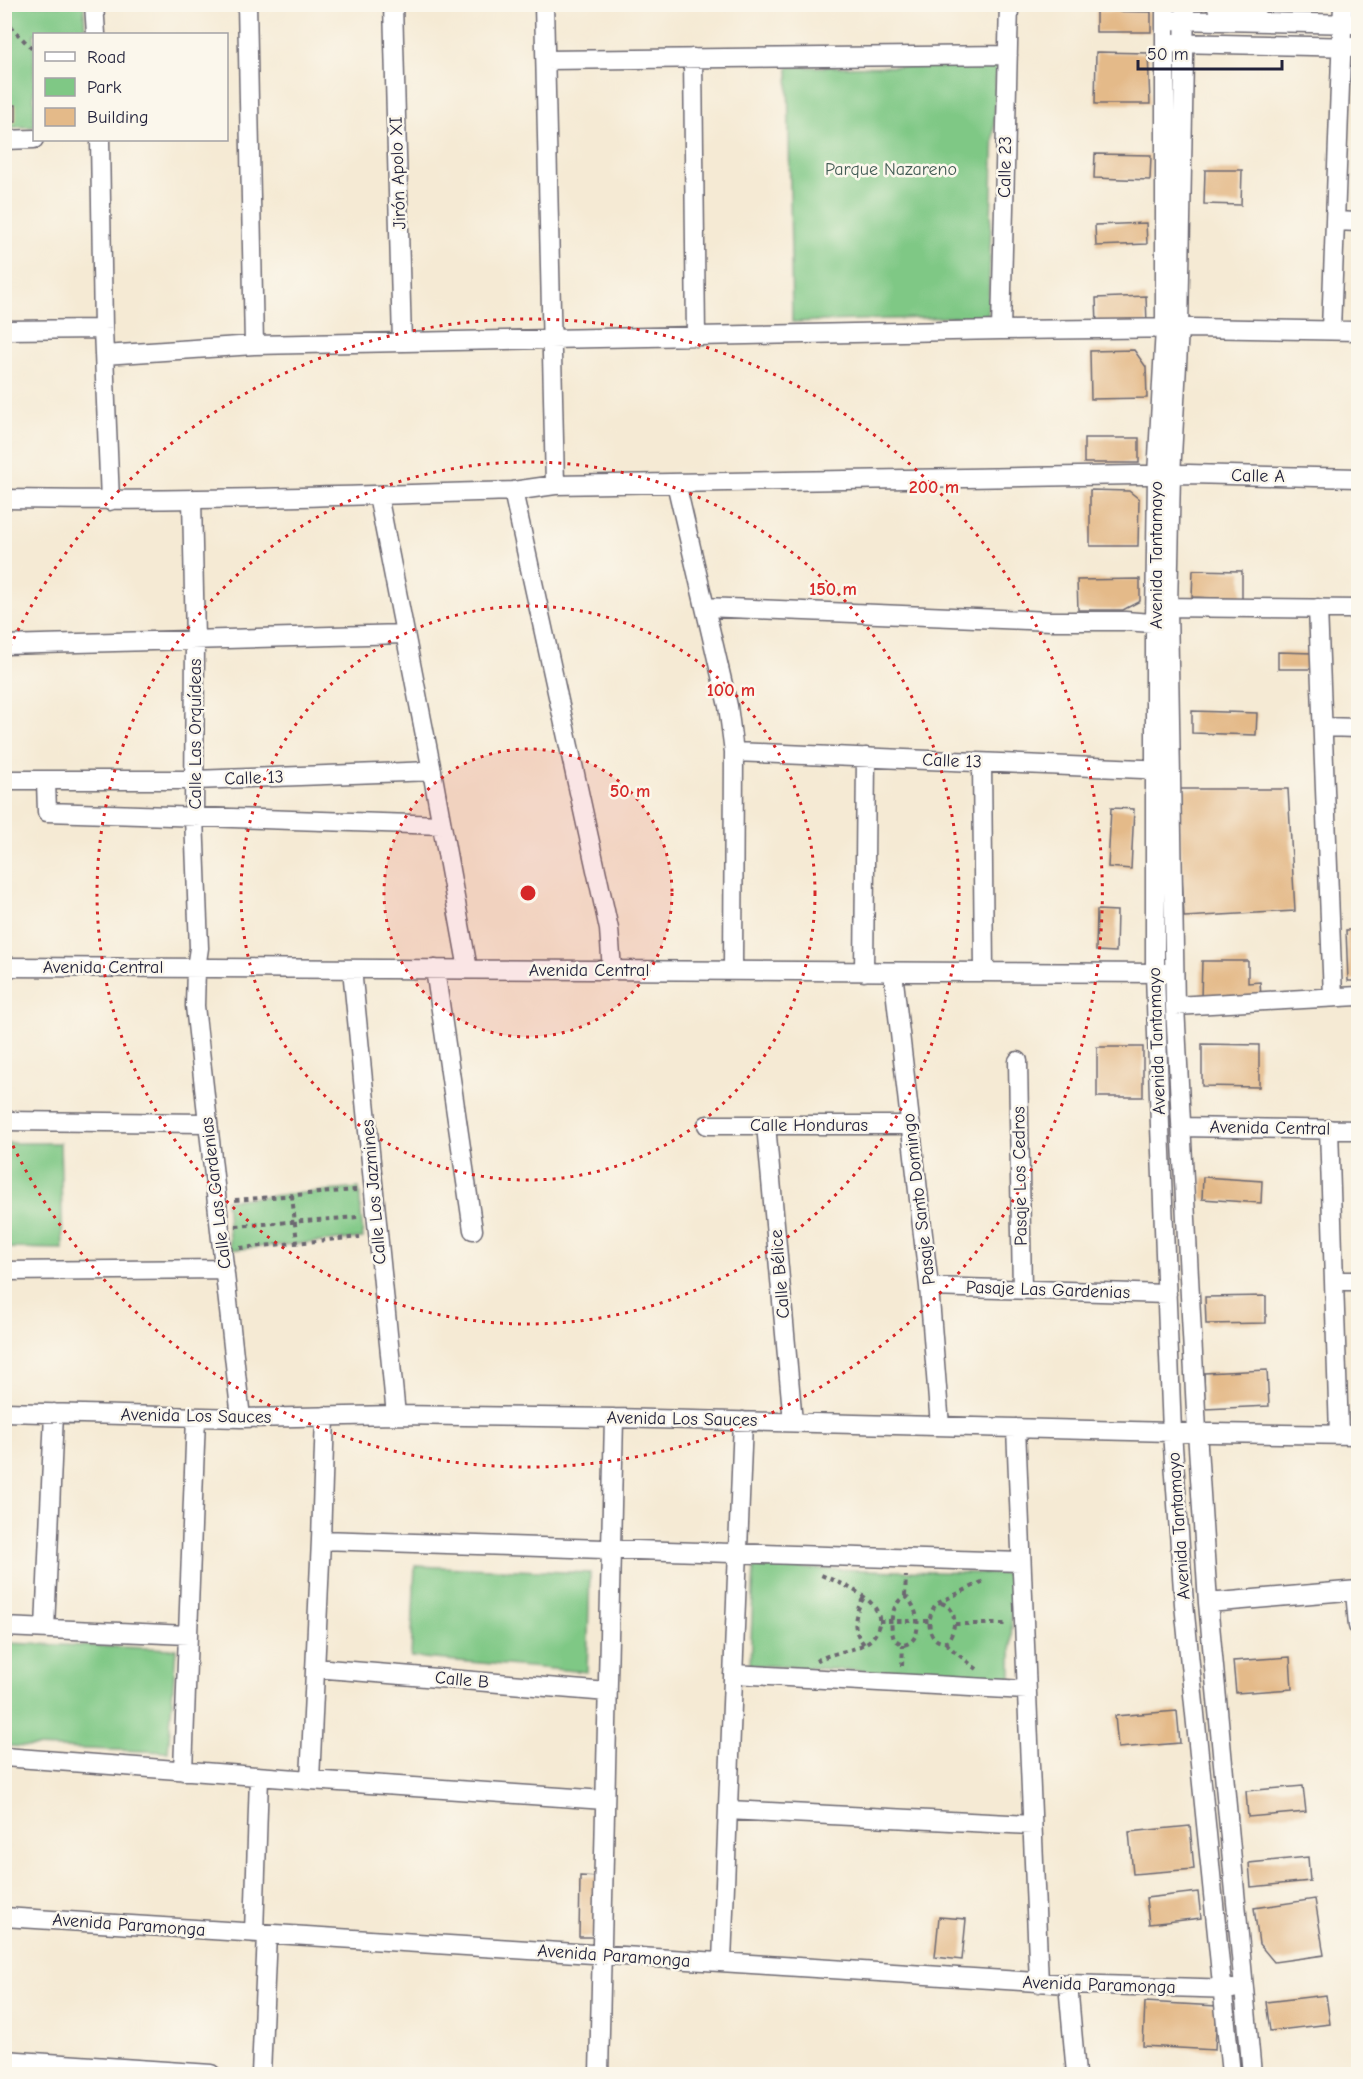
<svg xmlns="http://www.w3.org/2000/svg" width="1363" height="2079" font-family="'Comic Neue',sans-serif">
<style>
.green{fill:#7fc885;stroke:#507560;stroke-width:1.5}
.building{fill:#e4ba89}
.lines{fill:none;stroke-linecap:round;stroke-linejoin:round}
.minor-casing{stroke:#6c6871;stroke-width:21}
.path{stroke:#6c6871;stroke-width:4;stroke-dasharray:4.5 4.5;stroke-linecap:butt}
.minor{stroke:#fff;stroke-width:18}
.ring{fill:none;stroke:#d62828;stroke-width:3;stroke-dasharray:3 6}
.labels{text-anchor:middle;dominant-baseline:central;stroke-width:5;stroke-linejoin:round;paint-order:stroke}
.street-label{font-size:18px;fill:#22223b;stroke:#fbf7ec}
.park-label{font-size:18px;fill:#435c55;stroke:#fbf7ec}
.centre{fill:#d62828;stroke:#fbf7ec;stroke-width:3}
.ring-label{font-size:18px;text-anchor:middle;font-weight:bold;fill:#d62828;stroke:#fbf7ec;stroke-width:5;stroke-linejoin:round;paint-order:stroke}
</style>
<rect width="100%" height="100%" fill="#fbf7ec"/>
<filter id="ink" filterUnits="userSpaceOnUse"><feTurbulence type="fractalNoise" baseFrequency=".0167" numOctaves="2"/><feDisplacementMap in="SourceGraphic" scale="12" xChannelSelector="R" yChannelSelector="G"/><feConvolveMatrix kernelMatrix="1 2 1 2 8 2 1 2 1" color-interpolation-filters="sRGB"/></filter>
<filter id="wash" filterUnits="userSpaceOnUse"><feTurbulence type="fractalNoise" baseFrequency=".008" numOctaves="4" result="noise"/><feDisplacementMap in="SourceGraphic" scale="24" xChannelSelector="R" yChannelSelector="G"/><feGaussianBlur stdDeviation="1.35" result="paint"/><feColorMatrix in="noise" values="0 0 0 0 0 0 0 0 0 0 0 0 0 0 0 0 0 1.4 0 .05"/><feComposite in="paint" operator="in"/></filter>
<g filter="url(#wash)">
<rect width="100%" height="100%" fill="#f5ead4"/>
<!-- green -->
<path class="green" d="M4 5H84L85 34H34V127H5Z
M996 66 988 316 792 322 788 67Z
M5 1143H60L63 1249 5 1248Z
M359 1188 363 1238 230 1250 226 1200Z
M415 1566 590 1573 587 1672 411 1657Z
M754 1567 1012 1574 1011 1678 750 1665Z
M5 1643 176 1649 168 1752 5 1746Z"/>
<g id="blocks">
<!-- building -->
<path class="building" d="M1096 11 1151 12V32H1096Z
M1096 52 1148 53 1150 104H1095Z
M4 105H16V122H4Z
M1095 154 1151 155 1150 180 1094 178Z
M1205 170H1242L1241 205 1204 204Z
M1146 223 1147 244 1096 246 1095 225Z
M1146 296 1147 324 1097 325 1096 298Z
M1134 350 1146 367 1147 398 1091 399 1090 351Z
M1084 438H1139V463H1084Z
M1090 490 1129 491 1139 499 1138 546H1090Z
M1193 570 1242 571V599L1192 597Z
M1140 579V601L1123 610H1078L1077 580Z
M1278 652 1313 653 1312 669H1278Z
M1192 711 1257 713 1256 735 1192 733Z
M1178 789H1288L1295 911 1184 917Z
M1111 808 1134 809 1131 869 1108 867Z
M1097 910 1117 911 1116 952 1096 951Z
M1346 930H1358V981H1348Z
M1202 961H1248V983L1260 982 1261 997 1201 998Z
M1202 1044 1259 1045V1087L1202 1086Z
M1097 1047H1143V1097H1097Z
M1203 1177 1262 1181 1261 1203 1202 1199Z
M1266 1296V1323L1206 1324 1205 1297Z
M1267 1370 1269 1406 1205 1409 1204 1373Z
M1290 1657 1292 1689 1236 1693 1233 1661Z
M1177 1711 1180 1743 1118 1748 1115 1716Z
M1303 1786 1306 1812 1248 1817 1246 1791Z
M1190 1826 1194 1869 1133 1874 1129 1832Z
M1308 1857 1310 1881 1251 1887 1249 1863Z
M580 1876 600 1877 599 1937H579Z
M1198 1892 1201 1918 1149 1924 1146 1898Z
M1315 1899 1324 1955 1274 1962 1259 1944 1254 1908Z
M939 1917 966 1919 962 1960 935 1957Z
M1326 1995 1330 2024 1270 2031 1266 2002Z
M1145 2002 1217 2006 1215 2050 1143 2046Z"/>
</g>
</g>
<g filter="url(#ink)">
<use href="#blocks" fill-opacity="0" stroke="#6c6871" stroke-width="1.5"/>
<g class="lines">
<!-- minor casing -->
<g class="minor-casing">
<path id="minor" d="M94 4 96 34
M247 4 254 345
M393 4 402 342
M544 4 555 485
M1165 4V328L1157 475 1155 623V973L1160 1126 1172 1432 1184 1604 1231 2074
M1185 4 1179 328 1171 475 1168 607 1175 1006 1197 1431 1208 1603 1252 2074
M1215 4 1218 8 1256 10
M1174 20 1358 24
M1174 43 1358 47
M693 58 696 337
M546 60 1008 55
M4 140 34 139
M100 140 103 329 110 501
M1335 221 1358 222
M4 330 103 329
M1001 330 1009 4
M1331 330 1343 4
M104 355 254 345 1001 330 1191 328 1358 331
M676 483 728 706 734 752 733 971
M513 491 609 929 612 970
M378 495 432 771 468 969
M4 499C174 502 343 496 513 491L555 485 1135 475 1189 474 1358 478
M192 499 195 640 194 817 199 948 196 968 195 1006 241 1418
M705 607 1051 621H1125L1165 624
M1158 607 1358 609
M1318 608 1333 997
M4 645 405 634
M1323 727 1358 728
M734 752 1167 770
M982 763 984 972
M4 780H194L432 771
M46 781 47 812 442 825
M4 967 1167 973
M352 969 396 1415
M435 969 473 1230
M864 972 866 757
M893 972 929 1287 940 1426
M1175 1006 1358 996
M1018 1061 1022 1290
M4 1121 207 1123
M707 1125H911
M766 1125 793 1422
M1181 1127 1358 1130
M1329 1129 1339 1434
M4 1271 225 1269
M1334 1281H1358
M929 1287 1167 1294
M4 1412 241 1418 396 1415 614 1418 1212 1433 1358 1435
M1016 1428 1039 1983
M321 1540 1021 1562
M1355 1591 1358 1626
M1208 1603 1358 1590
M4 1627 188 1635
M45 1629 54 1413
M315 1668 608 1692
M733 1674 1027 1690
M4 1757 310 1780 605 1800
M183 1771 196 1417
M310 1780 321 1540 325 1416
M728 1810 1032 1825
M4 1917 1068 1984 1233 1989
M254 1933 259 1777
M722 1962 743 1421
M1068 1984 1076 2074
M4 2060 211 2074
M261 2074 267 1934
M599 2074 614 1418"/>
</g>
<!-- path -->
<path class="path" d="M21 6 22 4
M10 26 34 51
M292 1195 297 1243
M235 1200 356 1190
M236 1226 358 1217
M240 1248 360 1237
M905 1596C919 1606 925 1642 903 1645L894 1639C889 1625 891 1604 905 1596Z
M905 1596 906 1576
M941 1603C959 1608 956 1631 947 1642 926 1644 926 1617 936 1604L986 1580
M879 1621H930
M955 1624H1008
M946 1643 955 1652 977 1669
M864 1644C851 1629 854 1614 864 1597
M816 1661C832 1652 851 1652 866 1643 873 1639 877 1633 879 1624 883 1599 840 1583 821 1575
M902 1666 903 1645"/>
<!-- minor -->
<use href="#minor" class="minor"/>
</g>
</g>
<!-- distance rings -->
<circle cx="528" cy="893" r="144" fill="#d62828" fill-opacity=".12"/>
<g class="ring">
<circle cx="528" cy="893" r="144"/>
<circle cx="528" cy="893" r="287"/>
<circle cx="528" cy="893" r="431"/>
<path d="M6 655A574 574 0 1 1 6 1131"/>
</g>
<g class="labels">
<!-- street labels -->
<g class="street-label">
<text transform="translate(1005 167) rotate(-89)">Calle 23</text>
<text transform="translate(398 173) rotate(-92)">Jirón Apolo XI</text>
<text transform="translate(1258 476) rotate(1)">Calle A</text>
<text transform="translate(1156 555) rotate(-90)">Avenida Tantamayo</text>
<text transform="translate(195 734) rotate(-90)">Calle Las Orquídeas</text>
<text transform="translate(952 761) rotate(2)">Calle 13</text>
<text transform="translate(254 778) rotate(-2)">Calle 13</text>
<text x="103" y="967">Avenida Central</text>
<text x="589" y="970">Avenida Central</text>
<text transform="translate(1157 1041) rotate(-92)">Avenida Tantamayo</text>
<text x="809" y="1125">Calle Honduras</text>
<text transform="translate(1270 1128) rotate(1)">Avenida Central</text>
<text transform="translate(1020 1176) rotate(-91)">Pasaje Los Cedros</text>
<text transform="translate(374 1192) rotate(-95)">Calle Los Jazmines</text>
<text transform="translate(216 1193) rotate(-97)">Calle Las Gardenias</text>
<text transform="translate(919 1199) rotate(-97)">Pasaje Santo Domingo</text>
<text transform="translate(780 1274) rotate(-95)">Calle Bélice</text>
<text transform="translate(1048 1290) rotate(2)">Pasaje Las Gardenias</text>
<text transform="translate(196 1416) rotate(1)">Avenida Los Sauces</text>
<text transform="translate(682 1419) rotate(1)">Avenida Los Sauces</text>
<text transform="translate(1179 1526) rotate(-94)">Avenida Tantamayo</text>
<text transform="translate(462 1680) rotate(5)">Calle B</text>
<text transform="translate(129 1925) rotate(4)">Avenida Paramonga</text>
<text transform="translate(614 1956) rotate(4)">Avenida Paramonga</text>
<text transform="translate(1099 1985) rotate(2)">Avenida Paramonga</text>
</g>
<!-- park labels -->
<g class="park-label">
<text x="891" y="169">Parque Nazareno</text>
</g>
</g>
<circle cx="528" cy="893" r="9" class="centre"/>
<g class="ring-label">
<text x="934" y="493">200 m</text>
<text x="833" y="595">150 m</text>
<text x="731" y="696">100 m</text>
<text x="630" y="797">50 m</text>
</g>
<!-- margin -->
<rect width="1363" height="2079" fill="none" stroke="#fbf7ec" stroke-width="24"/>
<!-- legend -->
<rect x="33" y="33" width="195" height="108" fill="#fbf7ec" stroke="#a4a2a5" stroke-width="1.5"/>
<rect x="45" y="52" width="30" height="9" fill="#ffffff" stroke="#a4a2a5" stroke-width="1.5"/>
<text x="87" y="63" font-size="18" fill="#22223b">Road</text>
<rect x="45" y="78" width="30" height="18" fill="#7fc885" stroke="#a4a2a5" stroke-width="1.5"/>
<text x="87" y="93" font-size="18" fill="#22223b">Park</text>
<rect x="45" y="108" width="30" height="18" fill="#e4ba89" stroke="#a4a2a5" stroke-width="1.5"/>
<text x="87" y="123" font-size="18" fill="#22223b">Building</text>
<!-- scale -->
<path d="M1138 60v9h144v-9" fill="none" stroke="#22223b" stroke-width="3"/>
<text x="1147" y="60" font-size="18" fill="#22223b" stroke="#fbf7ec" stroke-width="4.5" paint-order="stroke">50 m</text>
</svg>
